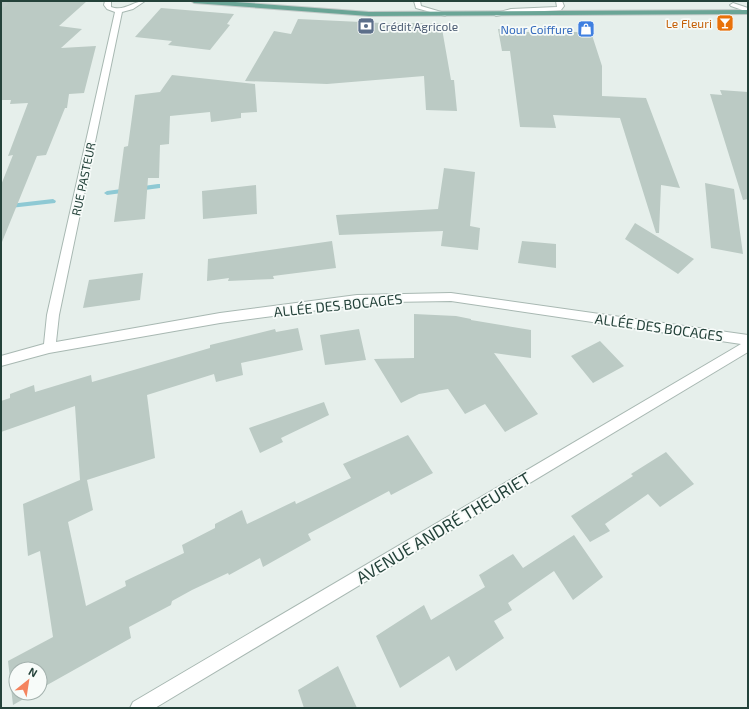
<svg xmlns="http://www.w3.org/2000/svg" width="749" height="709" font-family="'Exo 2',sans-serif">
<style>
.lines{fill:none;stroke-linecap:round;stroke-linejoin:round}
.stream{fill:#8ec9d4;fill-rule:evenodd}
.building{fill:#bbcac4}
.minor-tunnel{stroke:#bfccc8;stroke-width:8;stroke-dasharray:8 3.5;stroke-linecap:butt}
.minor-casing{stroke:#a8b8b2;stroke-width:2}
.major-casing{stroke:#c2cac8;stroke-width:2}
.minor{fill:#fff;fill-rule:evenodd}
.major{fill:#6aa596;fill-rule:evenodd}
.labels{text-anchor:middle;dominant-baseline:central;stroke-width:3.5;stroke-linejoin:round;paint-order:stroke}
.far-food-label{font-size:12px;fill:#c56008;stroke:#f7fbf9;text-anchor:end}
.far-service-label{font-size:12px;fill:#4e5e75;stroke:#f7fbf9;text-anchor:start}
.far-shop-label{font-size:12px;fill:#366cbe;stroke:#f7fbf9;text-anchor:end}
.far-street-label{font-size:12px;fill:#24423a;stroke:#f7fbf9}
.street-label{font-size:14px;fill:#24423a;stroke:#f7fbf9}
.near-street-label{font-size:17px;fill:#24423a;stroke:#f7fbf9}
</style>
<rect width="100%" height="100%" fill="#e6efeb"/>
<g class="lines">
<!-- stream -->
<path class="stream" d="M158 184H160V188L107 195 104 193 107 191Z
M53 199 56 201 55 203 1 209V205Z"/>
</g>
<!-- building -->
<path class="building" d="M1 1H87L59 26 82 29 61 48 96 46 84 93 69 94 67 108H65L46 155 37 156 2 242 1 185 13 155 8 156 28 103 10 104 11 100H1Z
M161 8 234 14 227 24 230 25 210 50 168 45 172 41 135 37Z
M298 19 382 23H441L451 80H454L457 111 426 110 424 76 327 84 245 81 274 31 291 34Z
M498 29H519L520 32H591L602 66V96L646 98 680 188 661 185 659 233H656L620 118 553 115 556 128 520 127 510 51H502Z
M172 75 255 84 257 112 241 113V118L211 122 210 112 170 116 169 144 160 145 159 178H148L145 219 114 222 124 147 128 146 135 95 160 92Z
M720 90 748 92V199L743 200 710 94 722 95Z
M444 168 475 172 470 226 480 228 478 250 441 246 443 231 339 235 336 215 438 209Z
M705 183 734 189 743 254 711 248Z
M256 185 257 214 203 219 202 191Z
M635 223 694 259 678 274 625 239Z
M332 241 336 268 273 276 274 279 228 281 229 278 207 281 208 259Z
M522 241 556 244V268L518 263Z
M143 273 140 300 83 308 89 280Z
M414 314 456 316 471 319V320L531 330V358L494 353 538 414 505 432 485 404 465 414 448 389 419 394 401 403 374 359 414 358Z
M298 328 303 350 241 363 243 375 216 382 214 374 147 395 155 458 87 480 93 510 68 522 86 606 126 586 125 581 184 553 182 545 215 528V524L242 510 247 524 295 501 296 504 351 478 343 464 408 435 433 473 391 495 389 491 308 534 311 540 263 567 260 558 229 575 228 573 192 590 172 601 171 605 129 627 131 638 40 689V669H16V693H34L13 705 8 661 53 637 40 551 28 556 23 504 80 480 75 406 1 432V401L10 398V394L34 385 35 392 91 375 92 382 210 348V345L275 329 276 332Z
M359 329 366 360 325 365 320 335Z
M600 341 624 366 593 383 571 356Z
M324 402 329 415 281 438 283 442 260 453 249 428Z
M666 452 694 484 660 507 648 494 605 524 610 531 590 542 571 516 633 476 631 474Z
M574 535 603 577 573 600 554 571 508 603 512 610 494 621 504 638 456 671 449 656 400 688 376 636 424 605 431 620 485 587 479 575 513 554 523 568Z
M338 666 357 708H304L298 690Z"/>
<g class="lines">
<!-- minor-tunnel -->
<path class="minor-tunnel" d="M1 5 6 1"/>
<!-- minor casing -->
<g class="minor-casing">
<path id="minor" d="M105 1H111V7C124 12 133 1 145 1L133 9 122 12 59 315 56 342 220 313 357 295 451 293 748 335V352L155 708H130L133 702 741 344 451 301 389 302 357 305 220 323 49 353 1 366V356L44 344 47 315 115 12 107 9 104 5Z
M414 1H420L421 6 448 14 445 16 416 8Z
M556 1H562L564 6 561 10 511 13 496 16 493 14 511 9 557 7Z
M733 3 748 8V12L731 6 730 5Z"/>
</g>
<!-- major casing -->
<g class="major-casing">
<path id="major" d="M191 1H221L369 12 748 10V14L369 16 194 3Z"/>
</g>
<!-- minor -->
<use href="#minor" class="minor"/>
<!-- major -->
<use href="#major" class="major"/>
</g>
<!-- icons -->
<defs>
<g id="bar-square" transform="scale(0.9)"><rect x="-9" y="-9" width="18" height="18" rx="4" fill="#e8710a" stroke="#f7fbf9"/><path d="M-6-5H6L.8 .8V4.5H3.5V6h-7V4.5H-.8V.8Z" fill="#fff"/></g>
<g id="bank-square" transform="scale(0.9)"><rect x="-9" y="-9" width="18" height="18" rx="4" fill="#5c6f8a" stroke="#f7fbf9"/><path d="M-6-4H6V4H-6ZM0-2.3a2.3 2.3 0 1 0 0 4.6a2.3 2.3 0 1 0 0-4.6Z" fill="#fff"/></g>
<g id="shop-square" transform="scale(0.9)"><rect x="-9" y="-9" width="18" height="18" rx="4" fill="#3f7fe0" stroke="#f7fbf9"/><path d="M-5-2.5h2.3a2.7 3.5 0 0 1 5.4 0H5L5.5 6h-11ZM-1.5-2.5h3a1.5 2.3 0 0 0-3 0Z" fill="#fff"/></g>
</defs>
<g fill-rule="evenodd">
<use href="#bar-square" x="725" y="23"/>
<use href="#bank-square" x="366" y="26"/>
<use href="#shop-square" x="586" y="29"/>
</g>
<g class="labels">
<!-- far-food labels -->
<g class="far-food-label">
<text x="712" y="23">Le Fleuri</text>
</g>
<!-- far-service labels -->
<g class="far-service-label">
<text x="379" y="26">Crédit Agricole</text>
</g>
<!-- far-shop labels -->
<g class="far-shop-label">
<text x="573" y="29">Nour Coiffure</text>
</g>
<!-- far-street labels -->
<g class="far-street-label">
<text transform="translate(83 179) rotate(-78)">RUE PASTEUR</text>
</g>
<!-- street labels -->
<g class="street-label">
<text transform="translate(338 305) rotate(-6)">ALLÉE DES BOCAGES</text>
<text transform="translate(659 327) rotate(8)">ALLÉE DES BOCAGES</text>
</g>
<!-- near-street labels -->
<g class="near-street-label">
<text transform="translate(443 527) rotate(-31)">AVENUE ANDRÉ THEURIET</text>
</g>
</g>
<!-- border -->
<rect width="749" height="709" fill="none" stroke="#24423a" stroke-width="4"/>
<!-- north arrow -->
<g transform="translate(28 681) rotate(30)"><circle r="19" fill="#f7fbf9" stroke="#a3b1ad"/>
<path d="M0-3L7 15L0 10L-7 15Z" fill="#f4845f"/>
<text y="-6" font-size="11" font-weight="bold" text-anchor="middle" fill="#24423a">N</text>
</g>
</svg>
